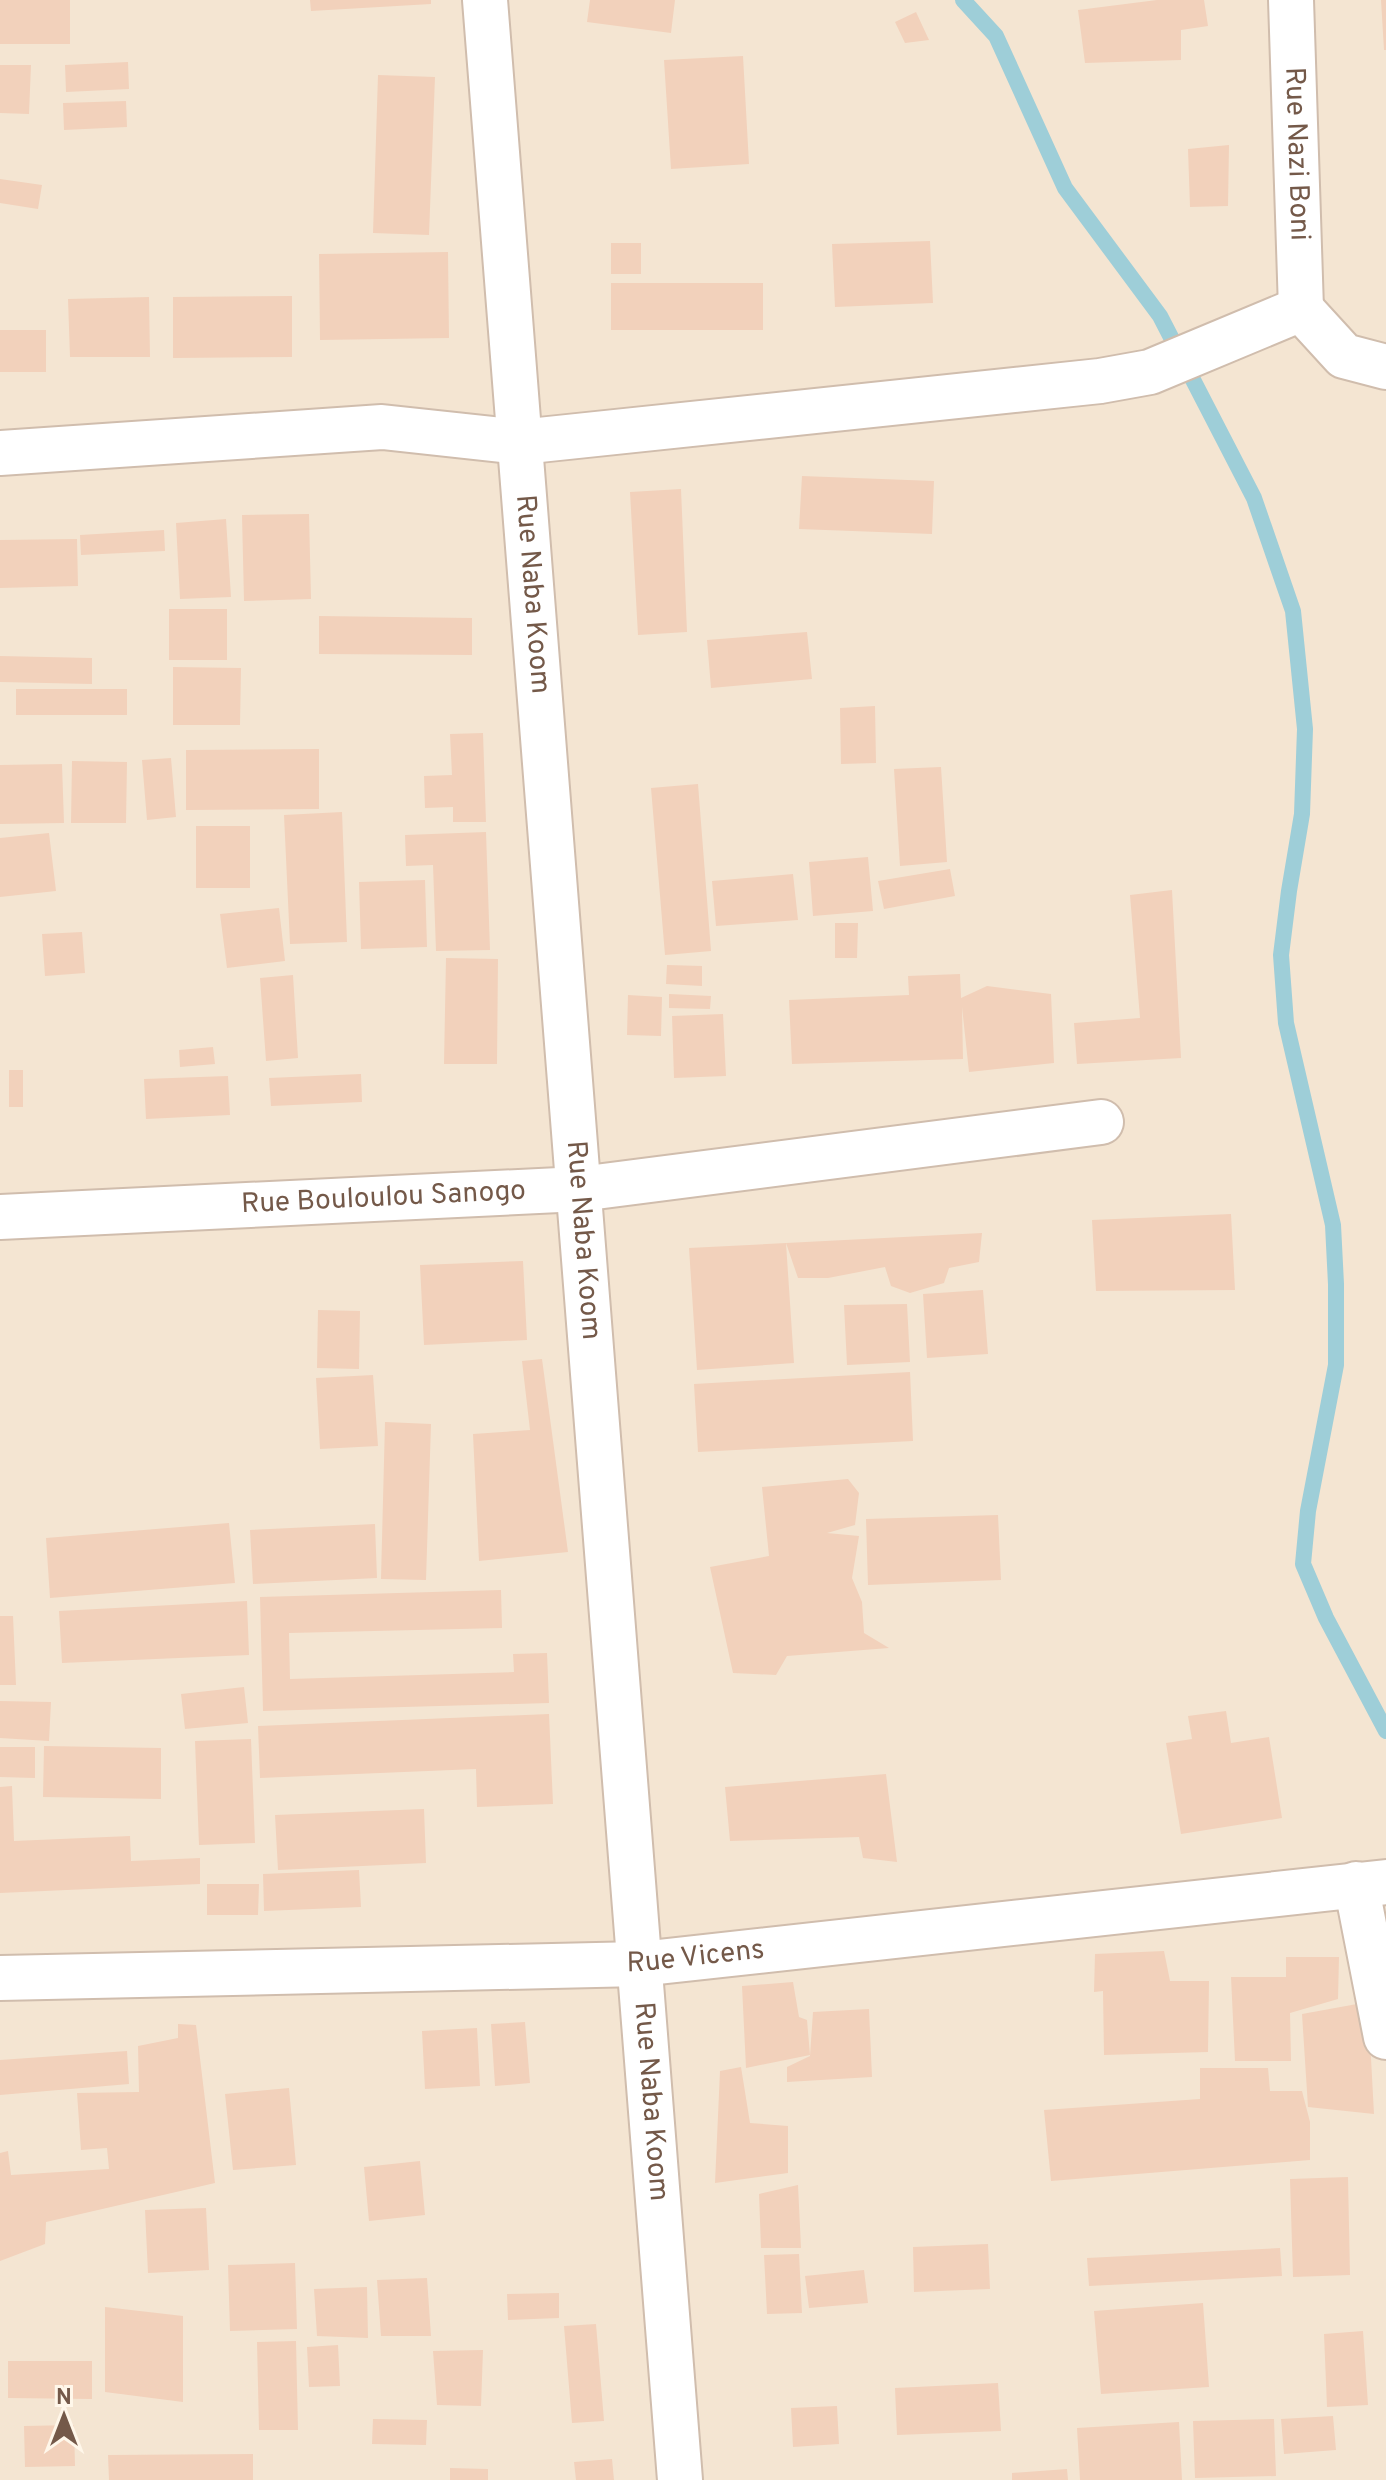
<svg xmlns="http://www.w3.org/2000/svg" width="1386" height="2480" font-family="Overpass,sans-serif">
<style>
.residential{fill:#f4e5d2}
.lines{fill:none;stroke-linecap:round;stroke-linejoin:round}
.stream{stroke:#9eced8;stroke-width:16}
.building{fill:#f2d1bb}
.minor-casing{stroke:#d0bdad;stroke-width:48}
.minor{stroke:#fff;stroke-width:44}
.labels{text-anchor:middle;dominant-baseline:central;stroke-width:8;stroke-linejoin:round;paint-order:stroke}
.street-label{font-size:28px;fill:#745949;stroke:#fff7ea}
</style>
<rect width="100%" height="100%" fill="#fcf3e3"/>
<!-- residential -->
<path class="residential" d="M0 0H1386V2480H0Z"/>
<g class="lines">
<!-- stream -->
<path class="stream" d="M963 0 996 36 1065 188 1160 316 1254 498 1293 611 1305 729 1302 814 1289 891 1281 955 1286 1023 1333 1225 1336 1284V1365L1308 1511 1303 1564 1326 1618 1386 1731"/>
</g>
<!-- building -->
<path class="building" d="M0 0H70V44H0Z
M310 0H431V4L311 11Z
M590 0H675L671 33 587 22Z
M1157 0H1204L1208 26 1181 30V60L1085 63 1078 10Z
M1381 0H1386V50H1384Z
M916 12 929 40 905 43 895 22Z
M743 56 749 164 671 169 664 60Z
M128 62 129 89 66 92 65 65Z
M0 65H31L29 114 0 113Z
M378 75 435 77 429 235 373 233Z
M126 101 127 127 64 130 63 103Z
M1229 145 1228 206 1190 207 1188 149Z
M0 179 42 185 38 209 0 203Z
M930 241 933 303 835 307 832 244Z
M611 243H641V274H611Z
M448 252 449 338 320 340 319 254Z
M611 283H763V330H611Z
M292 296V357L173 358V297Z
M149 297 150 357H70L68 299Z
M0 330H46V372H0Z
M802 476 934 481 932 534 799 529Z
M681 489 687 632 638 635 630 492Z
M309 514 311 599 244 601 242 515Z
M226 519 231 597 180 599 176 523Z
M164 530 165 551 81 555 80 535Z
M77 539 78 586 0 588V540Z
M169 609H227V660H169Z
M319 616 472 618V655L319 654Z
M807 632 812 679 711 688 707 640Z
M0 656 92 658V684L0 682Z
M173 667 241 668 240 725H173Z
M16 689H127V715H16Z
M875 706 876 763 841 764 840 708Z
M483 733 486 822H453V807L425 808 424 776 452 775 450 734Z
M319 749V809L186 810V750Z
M171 758 176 817 147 820 142 760Z
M72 761 127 762 126 823H71Z
M62 764 64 823 0 824V765Z
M941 767 947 862 900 866 894 769Z
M698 784 711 951 665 955 651 788Z
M342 812 347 942 290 944 284 815Z
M196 826H250V888H196Z
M486 832 490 950 436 951 433 865 406 866 405 835Z
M49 833 56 891 0 897V838Z
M868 857 873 911 813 916 809 862Z
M950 869 955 896 884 909 878 881Z
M793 874 798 920 716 926 712 881Z
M425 880 427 947 361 949 359 882Z
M1172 890 1181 1058 1077 1064 1074 1023 1140 1018 1130 895Z
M279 908 285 961 227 968 220 914Z
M835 923H858L857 958H835Z
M82 932 85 973 45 976 42 934Z
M446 958 498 959 497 1064H444Z
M667 965 702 966V986L666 984Z
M960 974 961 998 987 986 1051 994 1054 1063 969 1072 962 1007 963 1059 792 1064 789 1000 909 995 908 976Z
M293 975 298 1058 266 1061 260 978Z
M669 994 711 996 710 1009 669 1008Z
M628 995 662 997 661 1036 627 1035Z
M723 1014 726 1076 674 1078 672 1016Z
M213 1047 215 1064 180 1067 179 1050Z
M9 1070H23V1107H9Z
M361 1074 362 1102 271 1106 269 1078Z
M228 1076 230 1115 146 1119 144 1079Z
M1231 1214 1235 1290 1096 1291 1092 1220Z
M982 1233 979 1262 949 1268 944 1283 910 1293 891 1286 885 1267 828 1278H798L786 1243Z
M786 1243 794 1363 697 1370 689 1248Z
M523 1261 527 1340 424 1345 420 1265Z
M983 1290 988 1354 927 1358 923 1294Z
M907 1304 910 1362 847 1365 844 1305Z
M318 1310 360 1311 359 1369 317 1368Z
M542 1359 568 1552 479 1561 473 1434 530 1430 522 1361Z
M910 1372 913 1441 698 1452 694 1384Z
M373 1375 378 1446 320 1449 316 1378Z
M385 1422 431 1424 426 1580 381 1579Z
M848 1479 859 1493 855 1525 827 1533 859 1536 852 1578 862 1602 864 1633 889 1648 787 1656 776 1675 733 1673 710 1567 769 1556 762 1487Z
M998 1515 1001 1580 868 1585 866 1519Z
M229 1523 235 1583 50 1598 46 1538Z
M375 1524 377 1578 253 1584 250 1530Z
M501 1590 502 1628 289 1633 290 1679 514 1672 513 1654 547 1653 549 1703 263 1711 260 1597Z
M247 1601 249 1655 62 1663 59 1611Z
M0 1616H13L16 1685H0Z
M244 1687 248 1723 185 1729 181 1694Z
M0 1701 51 1702 49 1741 0 1738Z
M1226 1711 1231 1743 1269 1737 1282 1818 1181 1834 1166 1743 1192 1739 1188 1716Z
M549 1714 553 1804 477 1807 476 1769 260 1778 258 1726Z
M251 1739 255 1843 199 1845 195 1741Z
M44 1746 161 1748V1799L43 1797Z
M0 1747H35V1778L0 1777Z
M886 1774 897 1862 863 1858 859 1837 730 1841 725 1787Z
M12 1786 14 1841 130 1836 131 1861 200 1858V1884L0 1893V1787Z
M424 1809 426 1863 278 1870 275 1815Z
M359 1870 361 1907 264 1911 263 1874Z
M207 1884H259L258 1915H207Z
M1164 1951 1170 1981H1209L1208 2052 1104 2055 1103 1991 1094 1992 1095 1954Z
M1286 1957H1339L1338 1999 1290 2013 1291 2061H1235L1231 1977H1286Z
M793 1982 799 2017 807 2020 810 2055 746 2068 742 1986Z
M1368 2002 1374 2114 1308 2107 1302 2014Z
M869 2009 872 2077 787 2082V2067L810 2056 813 2012Z
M525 2022 530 2083 495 2086 491 2024Z
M178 2024 196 2025 215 2183 46 2222 45 2244 0 2261V2153L8 2151 11 2175 109 2169 107 2148 81 2150 77 2093 139 2092 138 2046 178 2038Z
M477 2028 480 2086 425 2089 422 2031Z
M127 2051 129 2084 0 2095V2060Z
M741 2067 750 2123 788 2126V2173L715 2183 720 2071Z
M1200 2068H1268L1270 2091H1302L1310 2122V2160L1051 2181 1044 2110 1200 2099Z
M289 2088 296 2165 233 2170 225 2094Z
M420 2161 425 2215 369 2221 364 2167Z
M1348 2177 1350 2275 1293 2277 1290 2179Z
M798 2185 801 2248H761L759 2194Z
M206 2208 209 2270 148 2273 145 2210Z
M988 2244 990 2289 914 2292 913 2247Z
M1280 2248 1282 2276 1089 2286 1087 2258Z
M799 2254 802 2313 767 2314 764 2255Z
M295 2263 297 2329 230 2331 228 2265Z
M864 2270 868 2303 809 2308 805 2276Z
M427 2278 431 2336H381L377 2280Z
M367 2287 368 2338 317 2336 314 2289Z
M559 2293V2318L508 2320 507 2294Z
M1203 2303 1209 2387 1101 2394 1094 2311Z
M105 2307 183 2316V2402L105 2392Z
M596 2324 604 2421 572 2423 564 2326Z
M1363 2331 1368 2405 1327 2407 1324 2334Z
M296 2341 298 2430H259L257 2342Z
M338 2345 340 2386 309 2387 307 2347Z
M483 2350 481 2406 437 2405 433 2351Z
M8 2361H92V2399L8 2398Z
M998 2383 1001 2431 897 2435 895 2388Z
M837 2406 839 2444 793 2447 791 2408Z
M1333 2416 1336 2450 1284 2454 1281 2419Z
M373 2419 427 2420 426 2445 372 2444Z
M1274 2419 1276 2476 1195 2478 1193 2421Z
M1179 2422 1182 2480H1080L1077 2428Z
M74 2425 75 2466 25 2467 24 2426Z
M253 2454V2480H109L108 2455Z
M612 2459 614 2480H576L574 2462Z
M450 2468 488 2469V2480H450Z
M1067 2469 1068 2480H1012V2473Z"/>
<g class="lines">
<!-- minor casing -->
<g class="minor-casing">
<g id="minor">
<path id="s1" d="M485 0 680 2480"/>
<path id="s2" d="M1291 0 1301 309"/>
<path d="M1301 309 1344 356 1386 367"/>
<path d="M0 453 382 427 520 442 1100 381 1150 372 1301 309"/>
<path id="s3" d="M0 1217 580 1189 1101 1122"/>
<path d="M1356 1884 1386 2037"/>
<path id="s4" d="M0 1978 640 1964 1386 1882"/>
</g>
</g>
<!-- minor -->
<use href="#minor" class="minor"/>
</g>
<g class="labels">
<!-- street labels -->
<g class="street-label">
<text stroke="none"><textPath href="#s2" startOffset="154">Rue Nazi Boni</textPath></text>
<text stroke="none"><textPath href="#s1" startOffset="596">Rue Naba Koom</textPath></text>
<text stroke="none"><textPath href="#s3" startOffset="384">Rue Bouloulou Sanogo</textPath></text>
<text stroke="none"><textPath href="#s1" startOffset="1244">Rue Naba Koom</textPath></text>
<text stroke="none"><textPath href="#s4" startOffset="696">Rue Vicens</textPath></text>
<text stroke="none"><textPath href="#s1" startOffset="2108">Rue Naba Koom</textPath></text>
</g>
</g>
<!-- north arrow -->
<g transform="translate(64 2416)" stroke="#fff7ea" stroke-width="6" paint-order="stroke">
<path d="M0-6L14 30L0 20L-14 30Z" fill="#745949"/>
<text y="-12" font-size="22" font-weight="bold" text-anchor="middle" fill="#745949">N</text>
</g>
</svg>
